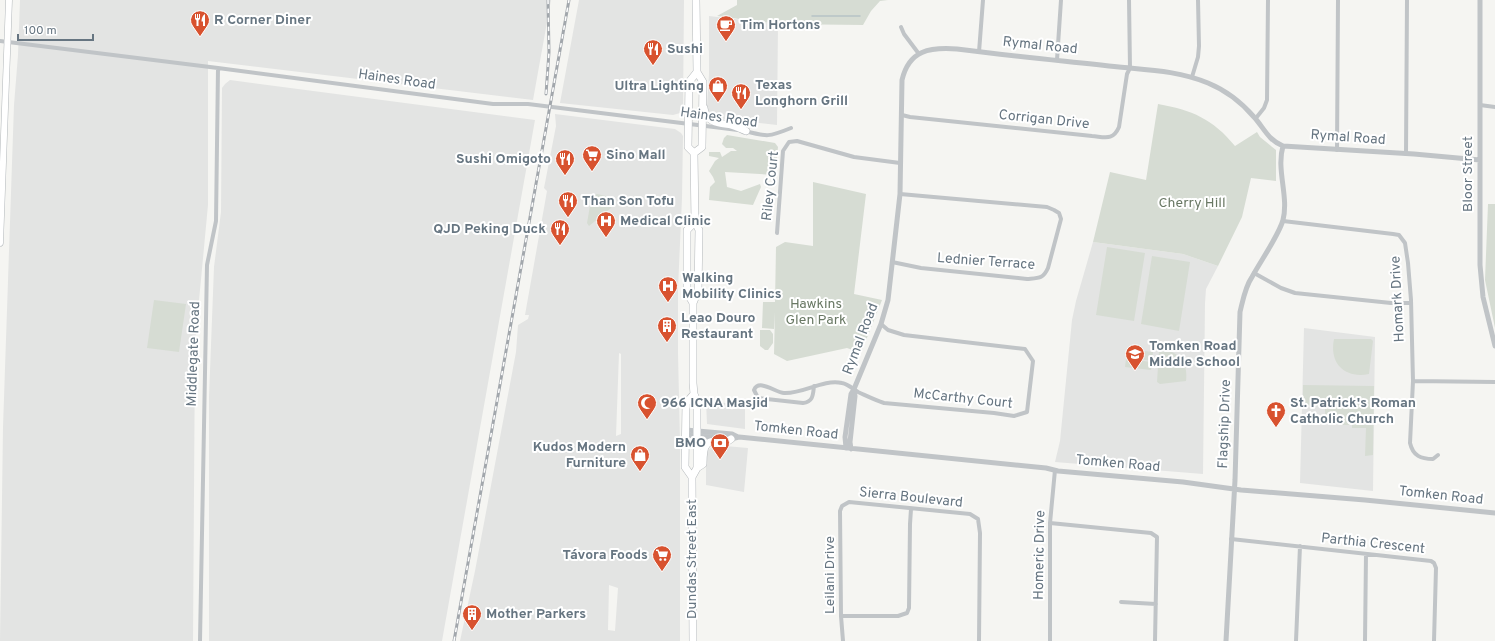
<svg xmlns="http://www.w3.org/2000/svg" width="1495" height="641" font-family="Overpass,sans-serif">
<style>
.built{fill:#e3e4e3;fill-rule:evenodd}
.green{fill:#d6dcd3}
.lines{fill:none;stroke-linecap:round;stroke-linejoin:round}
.stream{stroke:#b7c2c6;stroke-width:1.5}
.secondary-casing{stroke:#b3b8bb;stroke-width:7}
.primary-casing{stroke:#b4b8bb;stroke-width:8}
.minor{stroke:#c0c4c7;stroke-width:4}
.tertiary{stroke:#c0c4c7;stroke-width:5}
.secondary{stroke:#fff;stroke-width:6}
.primary{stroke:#fff;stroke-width:7}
.rail-casing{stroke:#a2a7ac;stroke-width:3}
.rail{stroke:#fff;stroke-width:1.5;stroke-dasharray:4.5;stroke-linecap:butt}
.labels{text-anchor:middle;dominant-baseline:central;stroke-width:4;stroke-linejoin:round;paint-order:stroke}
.poi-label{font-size:14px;font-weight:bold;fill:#667581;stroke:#fff;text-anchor:start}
.street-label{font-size:14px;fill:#667581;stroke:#fff}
.park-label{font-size:14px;fill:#697864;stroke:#fff}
</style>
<rect width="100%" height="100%" fill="#f5f5f2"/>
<!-- built -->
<path class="built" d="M20 0H551L533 100 208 61V205L195 343 193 641H0L3 427 14 105 18 55Z
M579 0H684L683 108 680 113 673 115 560 103Z
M709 16 778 24 777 125 715 118 709 112 707 106 709 74Z
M230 80 535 120 442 641H209V397L214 267 221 212 222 88 225 84Z
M555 114 675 129 681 133 683 136 682 198 678 289V353L680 441V641H460L475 571 516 352 518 325 528 319 529 315H525L547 191 544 188 556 126ZM619 353 621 354V434L616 436ZM609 585 618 588 615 631 608 630Z
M1093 242 1183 254 1218 266 1206 289 1205 303 1203 474 1055 462 1060 441 1072 320 1076 301Z
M1304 328 1375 337 1373 491 1300 483Z
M706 401 745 405V429L707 424Z
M713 445 748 448 744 492 706 485V453Z"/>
<!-- green -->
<path class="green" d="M737 0H888L880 1 871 11 863 25 778 24 717 16 737 5Z
M1158 104C1192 110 1213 119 1235 146L1257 132 1260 137 1276 150V181L1251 178 1242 217 1218 266 1183 254 1093 242 1110 172 1146 180Z
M727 135 775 143 778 147 775 175 725 172 727 187 741 191 760 184 761 187 753 205 709 200 710 187 715 182 713 177 709 171 715 161 719 158 709 156V152H720L722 157 731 151H737L733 148H726L722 144 724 138Z
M813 182 866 194 854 294 882 300 861 353 847 348 787 361 774 354 775 312 774 329 762 328 763 302H775L776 247 785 242 813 246Z
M597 194C605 196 617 197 611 208L589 226 587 223 591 200 593 196Z
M1488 204H1495V328L1485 280Z
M1107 247 1145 253 1134 321 1096 315Z
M1152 256 1190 262 1179 331 1141 324Z
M154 300 186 304 179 352 147 348Z
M760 330H770L773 334V343L768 350H765L760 346Z
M1334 339H1371L1373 341 1369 374C1344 379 1329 363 1334 339Z
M1127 349 1153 352 1152 361 1126 357Z
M1167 350C1182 355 1188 365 1186 381L1160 384 1157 382 1159 351Z
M1126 359 1152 362 1151 370 1125 367Z
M1303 385 1374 386 1373 455 1365 456 1366 428H1352V425H1342V415L1325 414V406L1303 405Z"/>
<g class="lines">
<!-- stream -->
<path class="stream" d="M812 16H860"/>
<!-- secondary casing -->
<g class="secondary-casing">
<path id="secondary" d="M0 243 9 0"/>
</g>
<!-- primary casing -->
<g class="primary-casing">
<path id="primary" d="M704 108C706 123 719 123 731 125 736 126 741 129 746 131
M694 153 702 147 703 82 697 72 696 0
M693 303 698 291 699 230 695 222 694 153 688 147 689 82 697 72
M697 468 703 464C703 442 706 440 728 441L731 439
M692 477 697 468V401L694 394 693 383V303L687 292V230L695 222
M693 641 692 477 685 467 686 403 694 394"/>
</g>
<!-- minor -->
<path class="minor" d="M901 27 904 34 919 54
M0 41 218 68 493 104H528L738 130
M979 52 983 0
M1057 60 1061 0
M1192 77 1198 57 1199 46 1198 0
M1480 105 1495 107
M902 115 910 117 1092 136C1105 137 1113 141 1119 127L1127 74 1130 68 1129 0
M1256 118 1264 108 1267 100 1268 0
M745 131C767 137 769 137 791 128
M1337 150 1338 0
M1406 154 1407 0
M1283 221 1393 234 1399 235 1405 243 1408 263 1411 300 1413 381 1410 443C1413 456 1421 459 1433 459L1438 455
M777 233 783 151 789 142 797 141 854 157 900 163
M892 262 921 268 1027 279C1039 278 1043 279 1048 268L1061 219 1059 213 1054 210 1047 207 900 194
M1254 273 1281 288 1295 293 1391 303H1411
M1413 381 1495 382
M814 386C813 395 813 402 803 403L758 398 754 390C759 378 776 393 784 393 804 394 822 379 842 383 848 384 853 389 858 392 867 396 875 400 884 403L994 413 1014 416 1027 412 1033 361 1025 349 904 335 888 330 881 324
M1050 523 1151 533 1157 537 1155 641
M1231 539 1431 561 1434 563 1436 568 1434 641
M1121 602 1156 604
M841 616H898L907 613 909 608 910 524 911 509
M200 641 207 265 216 221 218 68
M843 641 841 616 840 511 842 506 849 502 970 514 978 519 980 533 979 641
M1050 641V523L1055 470
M1296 641 1300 546
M1365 641 1366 554"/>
<!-- tertiary -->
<path class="tertiary" d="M1480 0V265L1483 297 1495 346
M686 430 732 434 738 437
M685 435 731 439 739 437 1046 468 1058 471 1183 482 1241 490 1365 500 1495 513
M846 448 845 437 851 394 854 389 881 324 888 300 900 194 902 80C909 50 930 47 957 49 1011 56 1065 61 1119 67 1150 70 1179 71 1208 83 1225 90 1242 103 1254 117 1264 128 1268 140 1283 146L1414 154 1480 160
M851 449 850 442 855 396 854 389
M1226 641 1235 480 1240 312C1243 300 1245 287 1252 277 1260 262 1279 235 1283 220 1289 196 1276 170 1283 146"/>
<!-- secondary -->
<use href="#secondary" class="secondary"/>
<!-- primary -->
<use href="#primary" class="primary"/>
<!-- rail casing -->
<g class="rail-casing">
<path id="rail" d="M546 94 549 52 548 0
M454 641 569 0"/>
</g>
<!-- rail -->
<use href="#rail" class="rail"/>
</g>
<!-- icons -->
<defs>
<g id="restaurant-pin" transform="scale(1)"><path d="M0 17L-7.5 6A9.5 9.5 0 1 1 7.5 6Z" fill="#d8522f" stroke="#fff"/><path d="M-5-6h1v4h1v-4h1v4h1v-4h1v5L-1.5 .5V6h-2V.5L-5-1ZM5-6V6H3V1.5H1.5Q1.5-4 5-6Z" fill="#fff"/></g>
<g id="cafe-pin" transform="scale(1)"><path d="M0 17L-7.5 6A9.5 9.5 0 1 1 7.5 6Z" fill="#d8522f" stroke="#fff"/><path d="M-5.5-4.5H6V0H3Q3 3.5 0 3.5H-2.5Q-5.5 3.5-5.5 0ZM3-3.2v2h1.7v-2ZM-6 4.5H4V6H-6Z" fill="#fff"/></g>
<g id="shop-pin" transform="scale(1)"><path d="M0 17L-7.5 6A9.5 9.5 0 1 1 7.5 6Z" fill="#d8522f" stroke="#fff"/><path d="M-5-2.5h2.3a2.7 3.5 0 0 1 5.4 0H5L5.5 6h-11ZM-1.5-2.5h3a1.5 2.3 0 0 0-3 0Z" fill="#fff"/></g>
<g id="supermarket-pin" transform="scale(1)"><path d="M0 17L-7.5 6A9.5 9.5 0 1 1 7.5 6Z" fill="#d8522f" stroke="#fff"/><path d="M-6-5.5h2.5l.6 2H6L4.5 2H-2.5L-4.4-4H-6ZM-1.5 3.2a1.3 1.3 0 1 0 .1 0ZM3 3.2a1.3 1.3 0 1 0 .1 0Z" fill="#fff"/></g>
<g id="hospital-pin" transform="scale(1)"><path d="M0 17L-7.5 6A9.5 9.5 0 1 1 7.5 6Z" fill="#d8522f" stroke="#fff"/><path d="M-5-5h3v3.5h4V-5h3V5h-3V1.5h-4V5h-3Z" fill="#fff"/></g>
<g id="building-pin" transform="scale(1)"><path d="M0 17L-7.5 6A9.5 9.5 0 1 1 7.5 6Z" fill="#d8522f" stroke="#fff"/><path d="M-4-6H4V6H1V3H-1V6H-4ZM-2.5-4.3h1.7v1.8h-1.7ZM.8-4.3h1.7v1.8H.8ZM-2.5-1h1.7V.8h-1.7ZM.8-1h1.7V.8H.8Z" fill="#fff"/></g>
<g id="school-pin" transform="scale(1)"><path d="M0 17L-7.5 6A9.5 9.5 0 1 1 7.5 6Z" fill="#d8522f" stroke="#fff"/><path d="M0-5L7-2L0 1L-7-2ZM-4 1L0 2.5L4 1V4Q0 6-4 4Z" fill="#fff"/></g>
<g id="mosque-pin" transform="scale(1)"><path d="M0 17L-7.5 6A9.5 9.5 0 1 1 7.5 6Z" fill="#d8522f" stroke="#fff"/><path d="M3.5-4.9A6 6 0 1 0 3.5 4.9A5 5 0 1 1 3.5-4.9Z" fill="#fff"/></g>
<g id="church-pin" transform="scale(1)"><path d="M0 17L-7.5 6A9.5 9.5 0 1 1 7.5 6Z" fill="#d8522f" stroke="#fff"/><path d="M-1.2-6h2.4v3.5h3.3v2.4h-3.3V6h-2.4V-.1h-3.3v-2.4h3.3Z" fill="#fff"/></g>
<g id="bank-pin" transform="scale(1)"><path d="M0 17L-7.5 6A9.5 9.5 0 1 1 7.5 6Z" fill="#d8522f" stroke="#fff"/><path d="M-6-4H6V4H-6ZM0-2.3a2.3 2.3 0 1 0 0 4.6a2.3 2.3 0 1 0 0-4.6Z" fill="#fff"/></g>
</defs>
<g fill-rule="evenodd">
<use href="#restaurant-pin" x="200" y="20"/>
<use href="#cafe-pin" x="726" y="25"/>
<use href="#restaurant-pin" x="653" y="49"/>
<use href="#shop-pin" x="718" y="86"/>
<use href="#restaurant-pin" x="741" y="93"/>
<use href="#supermarket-pin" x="592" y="155"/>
<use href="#restaurant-pin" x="565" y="159"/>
<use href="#restaurant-pin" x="568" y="201"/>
<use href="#hospital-pin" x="606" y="221"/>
<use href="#restaurant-pin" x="560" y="229"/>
<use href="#hospital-pin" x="668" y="286"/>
<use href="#building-pin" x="667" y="326"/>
<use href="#school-pin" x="1135" y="354"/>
<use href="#mosque-pin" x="647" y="403"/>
<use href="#church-pin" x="1276" y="411"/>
<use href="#bank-pin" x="720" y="443"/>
<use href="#shop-pin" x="640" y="455"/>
<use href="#supermarket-pin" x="662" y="555"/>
<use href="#building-pin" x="472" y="614"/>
</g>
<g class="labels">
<!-- poi labels -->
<g class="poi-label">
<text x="214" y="20">R Corner Diner</text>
<text x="740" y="25">Tim Hortons</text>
<text x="667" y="49">Sushi</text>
<text x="755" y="85">Texas<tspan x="755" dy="16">Longhorn Grill</tspan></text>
<text x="704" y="86" text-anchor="end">Ultra Lighting</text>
<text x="606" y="155">Sino Mall</text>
<text x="551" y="159" text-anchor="end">Sushi Omigoto</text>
<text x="582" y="201">Than Son Tofu</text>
<text x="620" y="221">Medical Clinic</text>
<text x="546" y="229" text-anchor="end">QJD Peking Duck</text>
<text x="682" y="278">Walking<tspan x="682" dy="16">Mobility Clinics</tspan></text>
<text x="681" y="318">Leao Douro<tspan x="681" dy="16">Restaurant</tspan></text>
<text x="1149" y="346">Tomken Road<tspan x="1149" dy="16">Middle School</tspan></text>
<text x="661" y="403">966 ICNA Masjid</text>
<text x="1290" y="403">St. Patrick's Roman<tspan x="1290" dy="16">Catholic Church</tspan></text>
<text x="706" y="443" text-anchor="end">BMO</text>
<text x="626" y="447" text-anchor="end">Kudos Modern<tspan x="626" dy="16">Furniture</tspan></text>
<text x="648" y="555" text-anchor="end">Távora Foods</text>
<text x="486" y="614">Mother Parkers</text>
</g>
<!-- street labels -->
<g class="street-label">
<text transform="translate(1040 46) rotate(6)">Rymal Road</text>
<text transform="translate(397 80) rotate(8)">Haines Road</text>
<text transform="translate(719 118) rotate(8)">Haines Road</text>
<text transform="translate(1044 120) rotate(6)">Corrigan Drive</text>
<text transform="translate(1348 138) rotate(4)">Rymal Road</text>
<text transform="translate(1468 174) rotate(-90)">Bloor Street</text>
<text transform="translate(771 186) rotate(-84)">Riley Court</text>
<text transform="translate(986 262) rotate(4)">Lednier Terrace</text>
<text transform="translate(1398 299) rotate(-93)">Homark Drive</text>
<text transform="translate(861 339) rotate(-69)">Rymal Road</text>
<text transform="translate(194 354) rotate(-88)">Middlegate Road</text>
<text transform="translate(963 399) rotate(6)">McCarthy Court</text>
<text transform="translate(1225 424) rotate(-88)">Flagship Drive</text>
<text transform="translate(796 431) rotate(6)">Tomken Road</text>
<text transform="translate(1118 464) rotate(5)">Tomken Road</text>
<text transform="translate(1441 496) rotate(6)">Tomken Road</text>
<text transform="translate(911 498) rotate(6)">Sierra Boulevard</text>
<text transform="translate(1373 544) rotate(6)">Parthia Crescent</text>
<text transform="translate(1040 555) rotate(-89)">Homeric Drive</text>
<text transform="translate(692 559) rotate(-90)">Dundas Street East</text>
<text transform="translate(830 575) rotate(-90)">Leilani Drive</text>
</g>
<!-- park labels -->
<g class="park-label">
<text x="1192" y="203">Cherry Hill</text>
<text x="816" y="304">Hawkins<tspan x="816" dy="16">Glen Park</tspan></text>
</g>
</g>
<!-- scale -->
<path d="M18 34v6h75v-6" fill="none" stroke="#667581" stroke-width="2"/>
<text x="24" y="34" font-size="12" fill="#667581" stroke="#ffffff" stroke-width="3" paint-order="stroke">100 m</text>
</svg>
